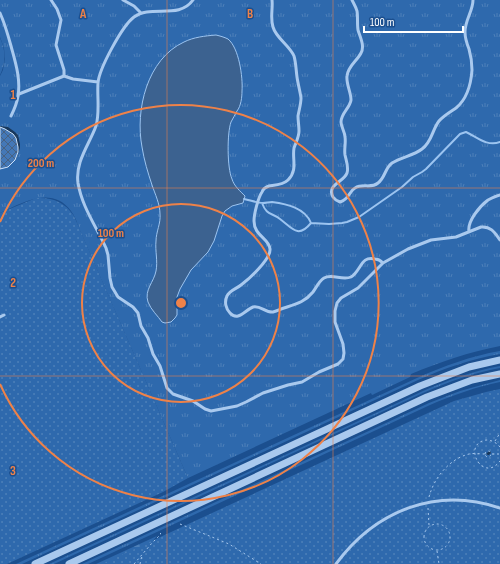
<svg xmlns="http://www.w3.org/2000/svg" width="500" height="564" font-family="'Sofia Sans Condensed',sans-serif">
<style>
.grass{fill:url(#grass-tufts)}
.forest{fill:url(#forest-firs)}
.park{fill:url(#park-dots)}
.water{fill:#3c6290;stroke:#9cc4f0}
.shadow{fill:#0007}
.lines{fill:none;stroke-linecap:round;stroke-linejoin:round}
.stream{stroke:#9cc4f0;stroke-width:2}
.building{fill:url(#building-cross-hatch);stroke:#cfe3fa}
.path{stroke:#a9c9ee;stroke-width:1;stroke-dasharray:2 3;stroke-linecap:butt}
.service{stroke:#a9c9ee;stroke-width:3}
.tertiary{stroke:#a9c9ee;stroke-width:7}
.grid{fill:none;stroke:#ee8249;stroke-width:1;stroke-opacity:0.55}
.ring{fill:none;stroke:#ee8249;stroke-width:2}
.grid-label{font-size:13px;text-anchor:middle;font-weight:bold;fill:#ee8249;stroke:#1b4f8f;stroke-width:3;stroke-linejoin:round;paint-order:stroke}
.centre{fill:#ee8249;stroke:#1b4f8f;stroke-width:2}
.ring-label{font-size:12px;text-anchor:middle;font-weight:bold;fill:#ee8249;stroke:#1b4f8f;stroke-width:3;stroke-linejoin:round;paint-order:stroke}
</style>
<defs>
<pattern id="grass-tufts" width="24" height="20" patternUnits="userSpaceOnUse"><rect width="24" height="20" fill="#2e69ad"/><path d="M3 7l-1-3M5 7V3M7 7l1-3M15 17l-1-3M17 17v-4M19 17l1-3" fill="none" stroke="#4d80b9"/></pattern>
<pattern id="forest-firs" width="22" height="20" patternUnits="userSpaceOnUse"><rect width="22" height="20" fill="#2e69ad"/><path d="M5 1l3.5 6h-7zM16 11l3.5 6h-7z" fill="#4d80b9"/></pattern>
<pattern id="park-dots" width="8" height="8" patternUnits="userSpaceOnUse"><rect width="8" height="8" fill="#2e69ad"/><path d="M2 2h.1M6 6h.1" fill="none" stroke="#4d80b9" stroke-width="1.8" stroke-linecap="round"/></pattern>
<pattern id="building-cross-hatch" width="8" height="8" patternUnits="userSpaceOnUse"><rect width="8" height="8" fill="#4478b7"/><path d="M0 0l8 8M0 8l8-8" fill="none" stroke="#486282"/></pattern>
</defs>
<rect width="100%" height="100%" fill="#1b4f8f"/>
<!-- grass -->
<path class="grass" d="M0 0H500V346C469 352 440 362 411 374L410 377 372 395 371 393 188 478 79 228C77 222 75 216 71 211 52 185 22 203 0 213V76L3 70 5 59 4 48 0 37Z
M500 351V354C471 359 445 368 418 380L22 564H16L417 378C444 366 471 356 500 351Z
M500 366V368C473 373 448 382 423 393L54 564H49L423 391C448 380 473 371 500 366Z
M500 380V382C476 387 453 395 430 405L88 564H82L429 403 460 391Z"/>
<!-- forest -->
<path class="forest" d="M0 38C6 51 6 62 0 75Z
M157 536 133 564H96Z"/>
<!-- park -->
<path class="park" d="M36 198C52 197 65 202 74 216L188 478 163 492 7 564H0V213Z
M500 389V564H102L454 401 486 392Z"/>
<!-- water -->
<path class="water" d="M216 35C220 36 224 37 228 39 239 48 243 77 242 91 242 97 241 106 237 111 235 115 233 118 231 122 227 133 227 168 232 179 234 186 240 191 245 196L243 203 232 206 225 211 222 216 214 241 208 252 191 270 180 289 177 297V315L175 318 171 322 165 323 162 322C158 316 151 310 148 302 144 290 154 282 156 271 158 261 155 251 156 241 156 232 161 223 160 214 160 204 155 194 152 185 148 173 144 160 142 147 135 110 147 59 184 42 194 37 205 36 216 35Z"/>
<!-- shadow -->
<path class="shadow" d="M0 126 8 127 15 132 18 135 20 144V148L17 157 7 166 0 168Z
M489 451 491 452V453L489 455H488L486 454Z"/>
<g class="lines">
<!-- stream -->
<path class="stream" d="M244 199C250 200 257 203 263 203 266 203 269 202 272 202 287 204 305 208 311 223L329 224 342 223 347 222 359 217 402 187 413 177 422 172 426 169 460 134 466 132C477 137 487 147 500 142
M262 203C267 216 271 212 280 219 292 228 298 239 311 223"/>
</g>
<!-- building -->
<path class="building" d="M0 127 5 129 13 134 16 138 18 147V152L15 160 8 167 0 169Z"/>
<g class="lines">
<!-- path -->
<path class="path" d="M495 441 500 433
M500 447C497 443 492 440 486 440 461 444 483 484 500 461
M485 454a3 3 0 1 1 6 0a3 3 0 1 1-6 0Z
M492 454H500
M429 497C434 478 449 459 469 454 474 453 480 454 485 454
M428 508 429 525
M424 537a13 13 0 1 1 26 0a13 13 0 1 1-26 0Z
M180 524 229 544 261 564
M437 551 439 564
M134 564 152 543 161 534 160 533
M140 564 142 555"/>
<!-- service -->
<path class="service" d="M51 0 57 9 61 20 56 45 64 70V76
M123 0 134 6 141 13
M193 0C179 20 151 4 134 17 122 26 99 69 98 83 97 97 100 112 96 126 89 145 75 162 78 183 82 207 96 226 106 248L108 255 110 278 112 287 118 297 133 307 138 313 141 326 148 338 153 354 160 366 167 388 173 394 193 401 205 409 211 411 237 406 246 402 263 393 288 385 302 382 319 372 338 364 343 359 344 353 343 344 335 322V311L337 303 341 298 358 288 383 263 408 249 431 240 456 237 481 227C491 226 495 233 500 240
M272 0C273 9 270 18 273 27 276 38 289 45 294 56 296 63 296 70 297 77 298 84 300 91 301 98 301 104 299 110 298 116 298 121 299 126 299 131 299 137 296 142 294 148 292 159 298 170 288 180 283 185 276 185 269 186 266 187 263 189 262 192 258 198 254 214 254 221 254 236 269 238 270 249 271 259 249 279 241 285 236 289 229 291 227 296 224 302 226 309 230 313 238 322 245 310 253 307 260 305 266 313 273 312 277 311 281 309 284 308 296 304 305 302 313 292 316 288 319 281 324 278 332 273 342 281 351 277 361 271 361 255 375 259 379 259 381 261 383 263
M352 0C354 4 356 7 357 11 358 17 357 24 358 30 360 37 365 46 361 53 357 61 348 66 347 76 346 84 351 92 351 100 350 108 341 113 341 122 341 127 345 132 345 137 346 143 344 149 345 155 346 160 349 167 347 173 344 182 326 185 333 197 335 200 337 201 340 202 350 199 348 192 355 188 363 183 371 189 378 183 385 178 385 168 392 163 401 157 413 156 422 149 432 142 432 130 439 121 443 116 450 112 456 108 467 99 471 84 472 70 472 63 471 56 469 49 467 44 465 38 465 32 465 20 473 11 473 0
M0 13C5 24 8 35 11 46 15 61 21 79 18 96 17 103 14 110 11 116
M19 94 64 76 73 79 98 82
M469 232C467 221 480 206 488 200 492 198 496 196 500 195
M0 317 4 315
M336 564C375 511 436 486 500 508"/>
<!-- tertiary -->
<path class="tertiary" d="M35 564 420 386 469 367 500 360
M69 564 427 397 472 380 500 374"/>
</g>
<!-- grid -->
<path class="grid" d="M167 0V564M333 0V564M0 188H500M0 376H500"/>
<!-- distance rings -->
<g class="ring">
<circle cx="181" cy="303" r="99"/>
<path d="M0 222A198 198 0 1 1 0 384"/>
</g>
<g class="grid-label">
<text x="83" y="18">A</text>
<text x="250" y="18">B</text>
<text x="13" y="99">1</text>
<text x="13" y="287">2</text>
<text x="13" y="475">3</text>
</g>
<circle cx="181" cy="303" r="6" class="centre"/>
<g class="ring-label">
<text x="41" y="167">200 m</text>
<text x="111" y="237">100 m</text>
</g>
<!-- scale -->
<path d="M364 26v6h99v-6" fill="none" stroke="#ffffff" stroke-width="2"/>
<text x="370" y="26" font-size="12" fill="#ffffff" stroke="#1b4f8f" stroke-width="3" paint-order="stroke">100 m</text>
</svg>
